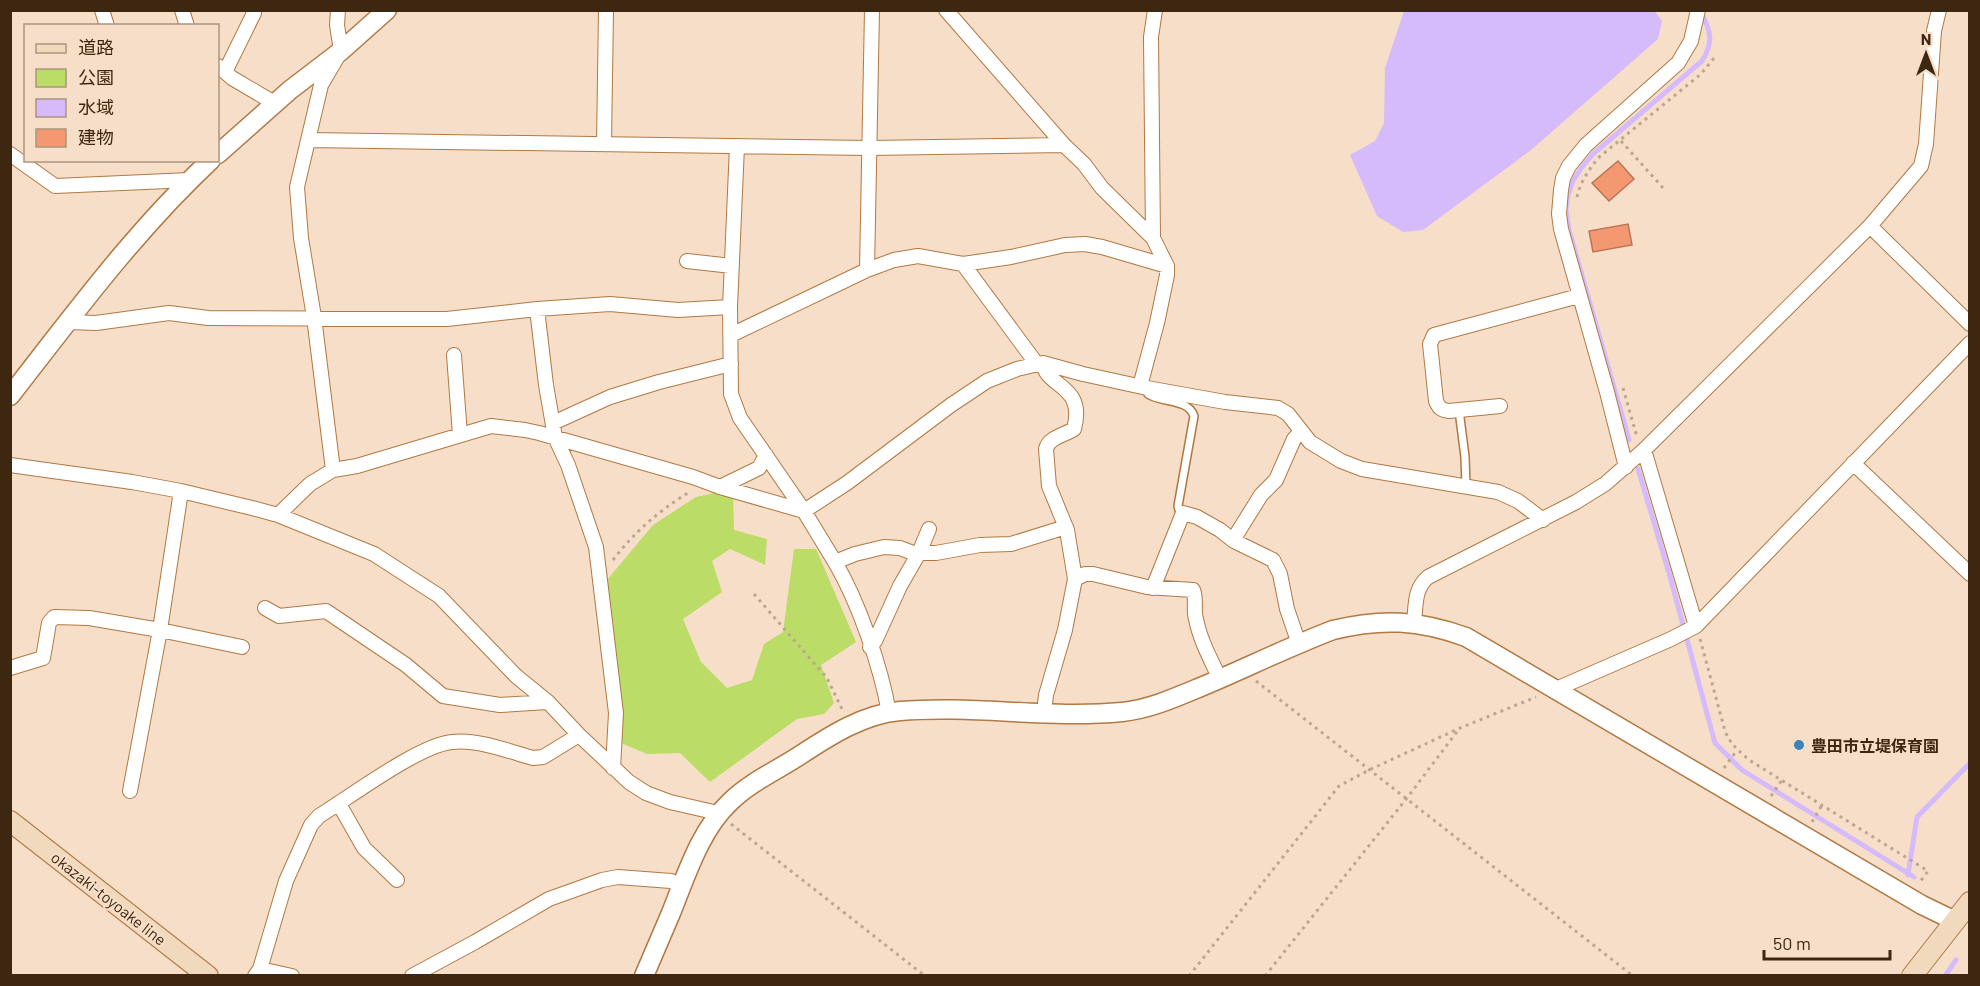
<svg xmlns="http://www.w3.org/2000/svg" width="1980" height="986" font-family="Barlow,'Noto Sans JP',sans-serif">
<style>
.green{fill:#bbdd67}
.water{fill:#d5bbfb}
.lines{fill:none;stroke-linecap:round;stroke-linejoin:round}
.stream{stroke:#d5bbfb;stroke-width:5}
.building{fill:#f49871;stroke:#bc7457;stroke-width:1.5}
.service-casing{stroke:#b17943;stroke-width:10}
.minor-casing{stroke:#b17943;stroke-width:16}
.tertiary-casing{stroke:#b17943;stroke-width:21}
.secondary-casing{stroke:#b17943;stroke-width:22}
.path{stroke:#bea690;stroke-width:3;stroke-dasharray:3 4.5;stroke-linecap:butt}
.service{stroke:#fff;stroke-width:7}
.minor{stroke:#fff;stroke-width:14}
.tertiary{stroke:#fff;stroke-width:18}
.secondary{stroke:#f1d9be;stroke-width:20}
.poi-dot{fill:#3b83b8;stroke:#f6dec8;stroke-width:2}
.labels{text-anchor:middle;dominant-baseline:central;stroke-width:4.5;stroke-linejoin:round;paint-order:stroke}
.poi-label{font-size:16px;font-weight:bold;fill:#3e2710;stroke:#f6dec8;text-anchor:start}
.street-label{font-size:16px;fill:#3e2710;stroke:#f6dec8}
</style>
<rect width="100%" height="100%" fill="#f6dec8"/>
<!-- green -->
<path class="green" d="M719 492 733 496 734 530 767 539 765 565 730 549 712 561 722 592 683 619 701 662 727 688 752 680 764 644 783 632 794 549H816L856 642 821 665 834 703 824 714 797 719 710 782 680 753 647 754 621 743 607 589V580L653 525 696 497Z"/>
<!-- water -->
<path class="water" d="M1654 10 1662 21 1658 39 1531 150 1423 230 1403 232 1377 216 1350 155 1375 141 1384 123 1385 68 1404 11Z"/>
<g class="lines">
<!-- stream -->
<path class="stream" d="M1629 440 1569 230 1566 209 1568 195 1573 181 1582 167 1593 154 1702 61C1714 41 1711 32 1701 12
M1638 469 1669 573 1715 743 1742 770 1914 877
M1908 875 1917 817 1970 763
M1945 976 1956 960"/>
</g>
<!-- building -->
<path class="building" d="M1618 161 1634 179 1609 201 1592 183Z
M1628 224 1632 245 1593 252 1589 231Z"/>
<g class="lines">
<!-- service casing -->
<g class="service-casing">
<path id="service" d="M1147 389 1148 394C1161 403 1188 398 1194 416L1178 506 1179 510 1183 513
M1459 410 1465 457 1466 486"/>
</g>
<!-- minor casing -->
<g class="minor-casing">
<path id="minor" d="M102 10 107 26
M182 10 187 26
M946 10 1064 145
M218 66 232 78 276 104
M225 72 254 13
M308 140 869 148 1064 145 1084 164 1102 188 1153 238 1167 266V275L1157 323 1140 386
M604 144 606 10
M737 146 730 307 731 394 740 418 804 511 847 483 951 405 987 381 1017 369 1043 363 1083 374 1147 388 1225 402 1278 408 1288 414 1310 442 1341 461 1362 469 1498 492 1518 501 1543 520
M10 154 55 186 190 180
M1870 226 1970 324
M1153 238 1151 37 1155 10
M687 261 732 266
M963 264 1036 363
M867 270 872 10
M537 309 546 385 555 437 568 465 596 547 616 713 613 768
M68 322 96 323 169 313 208 318 447 319 537 309 610 304 678 310 730 307
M731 335 867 270 894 260 918 256 963 264 1011 257 1065 245 1085 244 1102 247 1167 266
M454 355 460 435
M1043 363C1046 388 1086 384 1074 429 1065 435 1049 437 1046 449L1049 486 1067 530 1075 579
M1500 406 1449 411C1441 410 1439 408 1436 401L1430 344 1434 335 1579 296
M553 423 610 397 659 382 731 364
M1644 450 1696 626
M1853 463 1970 574
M10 465 132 482 181 491 252 508 278 515 374 554 439 596 516 676 548 702 579 735 629 782 646 793 670 802 718 813
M1626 467 1607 392 1561 229 1559 214 1561 190 1563 178 1569 166 1586 145 1678 63 1691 41 1698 10
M333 470 314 317 301 238 297 187 321 85 341 51 337 25 338 10
M720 487 804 511 835 562
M181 491 160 630 242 647
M278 515 310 484 333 470 357 466 491 426 525 430 539 433 693 477 720 487 759 468 766 455
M1233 540 1261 495 1276 480 1294 439 1301 431
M1153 588 1183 513 1197 517 1220 530 1234 541 1273 560 1280 574 1287 609 1299 644
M265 608 279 616 326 611 406 665 443 696 500 705 548 702
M1414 623C1416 605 1414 589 1428 577L1576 502 1605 484 1644 450 1870 226 1921 166 1926 144 1934 31 1939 10
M870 647 875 641 900 586 919 553 929 529
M10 668 43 658 49 623 54 617 89 618 160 630 130 791
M1556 689 1671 639 1696 626 1970 343
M1044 712 1046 695 1065 630 1075 579 1085 574H1093L1147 587 1193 590C1197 599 1193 610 1196 619 1200 640 1211 660 1220 679
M889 713C881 667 859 603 835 562L855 554 884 547 900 548 913 553H936L980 545 1011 544 1066 527
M339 804 364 848 397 880
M260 969 292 976
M255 976 260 969 286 881 311 825 319 816C350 797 419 745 452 742 478 739 508 751 533 758L543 757 579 735
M412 976 475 942 549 899 602 880 618 877 671 881 681 886"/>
</g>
<!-- tertiary casing -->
<g class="tertiary-casing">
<path id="tertiary" d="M218 154 290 90 341 51 387 10
M10 396C74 314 135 231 211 160
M644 976C653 955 662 934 671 913 686 876 700 830 730 802 750 782 778 770 802 754 831 735 864 714 900 711 974 705 1048 719 1122 712 1152 709 1181 695 1208 684 1250 666 1291 646 1333 630 1382 618 1419 620 1466 637L1922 905 1955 921"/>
</g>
<!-- secondary casing -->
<g class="secondary-casing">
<path id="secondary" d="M10 821 208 976
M1912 976 1970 902"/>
</g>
<!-- path -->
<path class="path" d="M1621 141 1664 189
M1577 197C1580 182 1589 170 1598 158L1701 74 1714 58
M1623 388 1637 437
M613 560C635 531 660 510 691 491
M754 594 827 678 843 711
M1700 639 1725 731C1730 744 1739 751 1749 760L1928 871 1920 882
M1256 681 1633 976
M1724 768 1737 750
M1771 796 1782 780
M1812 822 1822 805
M731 824 925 976
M1189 976 1339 786 1369 770 1460 728 1536 697
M1265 976 1407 798 1459 729"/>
<!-- service -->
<use href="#service" class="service"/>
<!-- minor -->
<use href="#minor" class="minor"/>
<!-- tertiary -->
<use href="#tertiary" class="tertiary"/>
<!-- secondary -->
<use href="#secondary" class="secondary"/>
</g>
<!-- markers -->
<circle class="poi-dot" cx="1799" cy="745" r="6"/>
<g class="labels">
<!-- poi labels -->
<g class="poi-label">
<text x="1811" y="745">豊田市立堤保育園</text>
</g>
<!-- street labels -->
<g class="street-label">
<text transform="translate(109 898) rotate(38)">okazaki-toyoake line</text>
</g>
</g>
<!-- border -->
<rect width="1980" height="986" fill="none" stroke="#3e2710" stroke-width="24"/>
<!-- legend -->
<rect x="24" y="24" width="195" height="138" fill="#f6dec8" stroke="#ac957e" stroke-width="1.5"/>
<rect x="36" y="44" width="30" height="9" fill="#f1d9be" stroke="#ac957e" stroke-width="1.5"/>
<text x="78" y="54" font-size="18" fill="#3e2710">道路</text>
<rect x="36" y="69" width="30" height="18" fill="#bbdd67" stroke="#ac957e" stroke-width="1.5"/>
<text x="78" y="84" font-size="18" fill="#3e2710">公園</text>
<rect x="36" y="99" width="30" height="18" fill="#d5bbfb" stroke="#ac957e" stroke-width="1.5"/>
<text x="78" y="114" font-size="18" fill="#3e2710">水域</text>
<rect x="36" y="129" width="30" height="18" fill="#f49871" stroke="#ac957e" stroke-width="1.5"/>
<text x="78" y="144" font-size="18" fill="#3e2710">建物</text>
<!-- north arrow -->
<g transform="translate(1926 54)" stroke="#f6dec8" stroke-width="4.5" paint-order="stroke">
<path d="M0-4.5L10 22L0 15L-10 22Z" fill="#3e2710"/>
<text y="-9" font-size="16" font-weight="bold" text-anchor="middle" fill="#3e2710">N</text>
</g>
<!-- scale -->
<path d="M1764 950v9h126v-9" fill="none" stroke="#3e2710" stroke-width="3"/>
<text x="1773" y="950" font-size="18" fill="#3e2710" stroke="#f6dec8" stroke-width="4.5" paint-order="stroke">50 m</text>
</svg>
